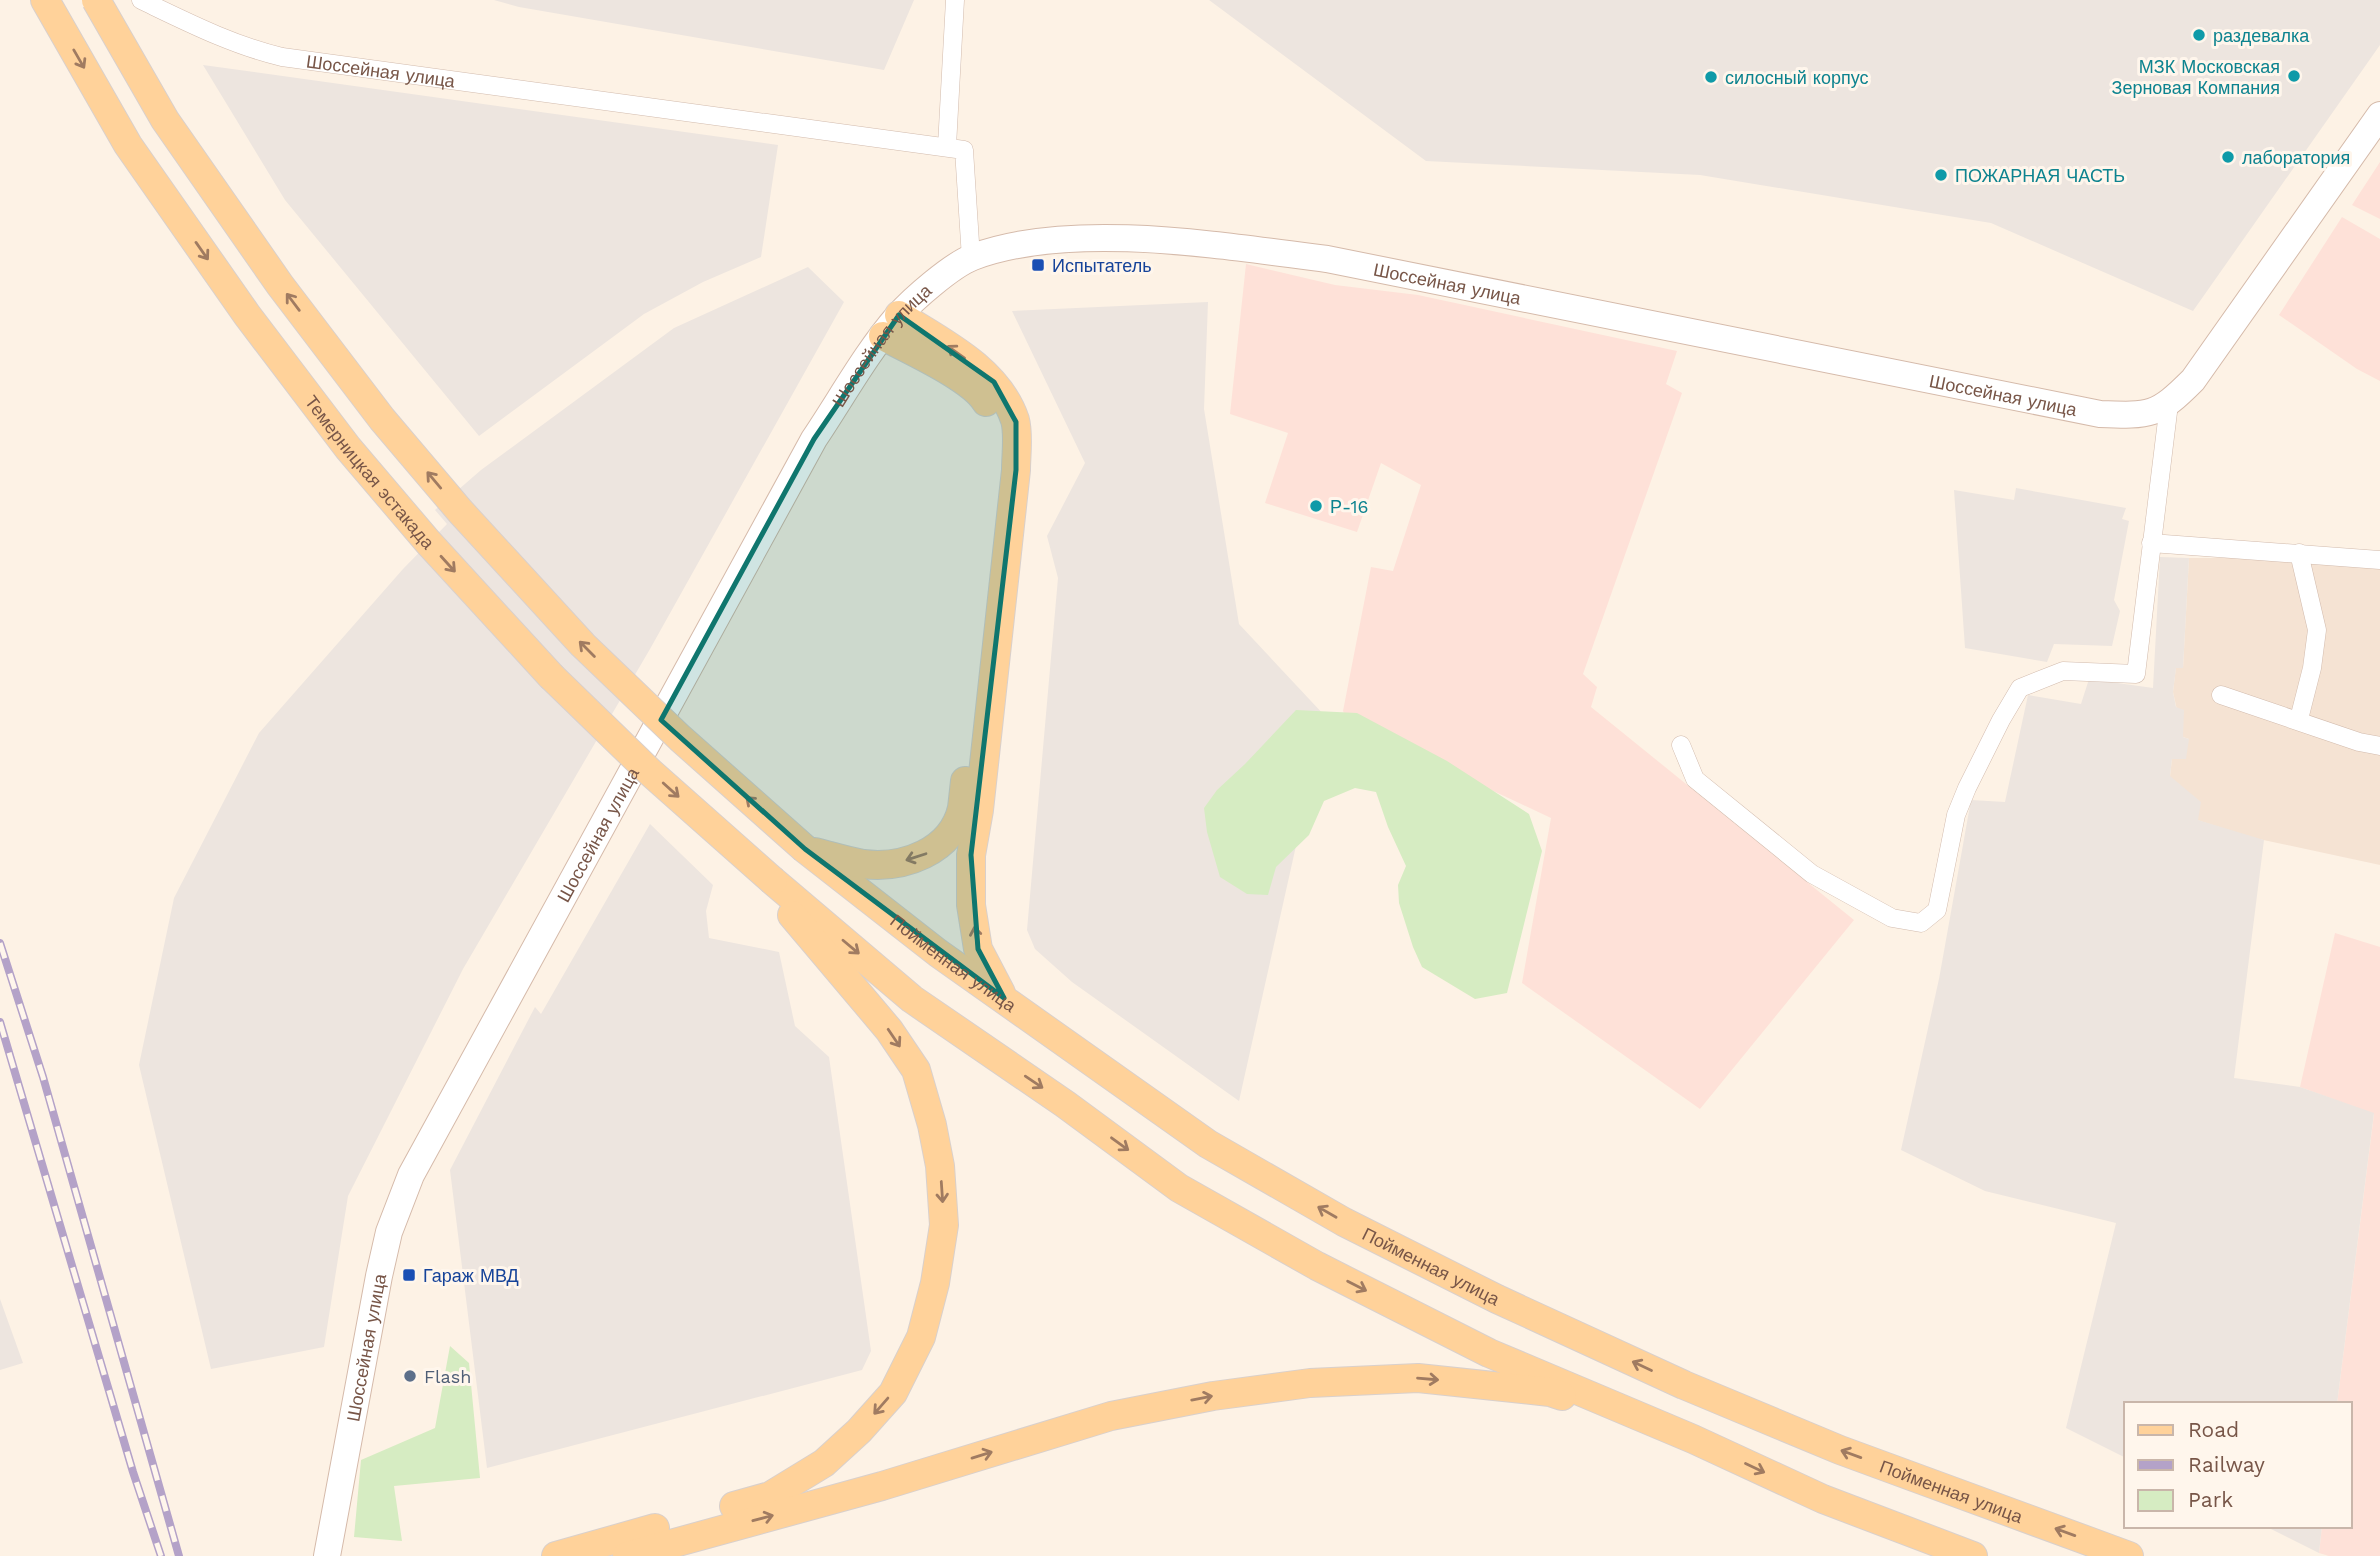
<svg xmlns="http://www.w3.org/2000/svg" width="2380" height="1556" font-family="'Work Sans',sans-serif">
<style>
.residential{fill:#f5e3d3}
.commercial{fill:#fee1d8}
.industrial{fill:#ede5df}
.green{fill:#d6ecc2}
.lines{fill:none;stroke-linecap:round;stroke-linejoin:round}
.street-casing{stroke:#d2bbad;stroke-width:19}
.secondary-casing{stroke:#d5baaa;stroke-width:28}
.primary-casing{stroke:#d9d0cc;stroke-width:30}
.street{stroke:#fff;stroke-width:18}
.secondary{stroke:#fff;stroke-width:26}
.primary{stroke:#ffd29a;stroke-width:28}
.rail-casing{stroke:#b4a2c8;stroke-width:8}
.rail{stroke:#fff6ec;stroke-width:5;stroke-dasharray:16;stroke-linecap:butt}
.primary-bridge-casing{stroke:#d9d0cc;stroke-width:30;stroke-linecap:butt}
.primary-bridge{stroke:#ffd29a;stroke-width:28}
.oneway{stroke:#a07b61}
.marked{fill:#0f766e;fill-opacity:0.2;stroke:#0f766e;stroke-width:5;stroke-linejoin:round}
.culture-dot{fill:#0f9aa8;stroke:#fff6ec;stroke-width:2.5}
.transit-dot{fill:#1a4fb4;stroke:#fff6ec;stroke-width:2.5}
.service-dot{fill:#5c6f8a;stroke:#fff6ec;stroke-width:2.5}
.labels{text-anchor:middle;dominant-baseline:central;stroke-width:6;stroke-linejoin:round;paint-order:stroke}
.culture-label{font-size:18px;fill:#0d838f;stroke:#fff6ec;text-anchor:start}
.street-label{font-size:18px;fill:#785648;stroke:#fff6ec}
.transit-label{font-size:18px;fill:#164399;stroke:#fff6ec;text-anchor:start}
.service-label{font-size:18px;fill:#4e5e75;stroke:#fff6ec;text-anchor:start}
</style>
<rect width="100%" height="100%" fill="#fdf2e5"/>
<!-- residential -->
<path class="residential" d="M2189 558H2290L2380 565V865L2254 838 2197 820 2170 777 2172 758 2189 739 2183 737 2173 692 2176 667 2183 668Z"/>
<!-- commercial -->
<path class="commercial" d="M2380 162V219L2352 205Z
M2342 217 2380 239V381L2357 369 2279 315Z
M1246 264 1335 285 1418 295 1677 351 1666 384 1682 393 1583 674 1597 687 1591 707 1854 920 1700 1109 1522 983 1551 818 1348 723 1343 711 1371 567 1393 571 1421 485 1381 463 1357 532 1265 503 1288 433 1230 414Z
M2335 933 2380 947V1556H2329L2319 1553 2322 1526H2350V1404H2337L2374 1114 2300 1087Z"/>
<!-- industrial -->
<path class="industrial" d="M494 0H914L884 70 519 7Z
M1209 0H2380V45L2193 311 1991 223 1700 175 1426 161Z
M203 65 778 145 761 257 703 282 644 314 479 436 285 200Z
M808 267 844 302 650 649 463 969 348 1196 324 1347 211 1369 139 1065 174 898 259 733 403 569 447 524 435 510 481 470 674 328Z
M1208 302 1204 409 1239 624 1325 716 1239 1101 1072 982 1035 949 1027 930 1058 578 1047 536 1085 463 1012 311Z
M2016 488 2126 508 2122 519 2129 521 2114 600 2120 611 2112 646 2054 644 2047 662 1965 648 1954 490 2014 500Z
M2160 557 2189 558 2183 668H2176L2173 692 2176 707 2184 710 2183 737 2189 739 2186 759H2172L2170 776 2201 802 2198 820 2264 840 2234 1078 2300 1087 2374 1113 2337 1404H2126V1458L2066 1428 2116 1223 1985 1191 1901 1150 1939 979 1971 800 2005 802 2028 695 2081 704 2089 679 2153 688Z
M650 824 713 885 706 911 709 938 779 952 795 1026 829 1057 871 1351 862 1370 487 1468 450 1170 535 1007 541 1014Z
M0 1299 23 1363 0 1370Z
M2265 1526H2322L2319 1553Z"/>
<!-- green -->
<path class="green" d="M1296 710 1357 713 1447 761 1529 814 1542 851 1507 993 1475 999 1422 967 1413 947 1399 903 1398 885 1406 866 1388 827 1376 792 1355 788 1324 801 1309 835 1276 867 1268 895 1247 894 1220 877 1207 832 1204 808 1217 790 1245 764Z
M450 1346 469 1363 480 1478 394 1486 402 1541 354 1537 361 1460 435 1428Z"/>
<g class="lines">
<!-- street casing -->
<g class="street-casing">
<g id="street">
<path id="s1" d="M141 0C187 22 232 45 282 57L964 150 971 258"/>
<path d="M947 146 955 0"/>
<path d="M2151 543 2380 560"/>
<path d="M2221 695 2359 742 2380 746"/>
<path d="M2299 719 2312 668 2317 630 2299 553"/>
<path d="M1681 745 1695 779 1812 874 1892 918 1921 923 1937 910 1956 815 1967 788 2001 720 2020 688 2063 671 2136 674 2169 404"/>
</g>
</g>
<!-- secondary casing -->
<g class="secondary-casing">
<g id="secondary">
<path id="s2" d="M327 1556 379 1276 389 1232 411 1175 814 439C841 399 866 353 898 316 913 299 952 265 973 257 1072 220 1223 246 1327 259L2100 414C2151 416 2157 416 2193 380L2380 115"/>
</g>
</g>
<!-- primary casing -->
<g class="primary-casing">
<g id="primary">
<path id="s3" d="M45 0 128 145 247 315 348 448 428 542 551 676"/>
<path d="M899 315C942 342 998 369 1015 420 1019 434 1016 455 1016 470L979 810 971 855V905L978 949 1001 993"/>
<path d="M883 336C909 350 972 378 986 402"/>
<path id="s4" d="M805 849 938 953 1208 1144 1344 1222 1497 1299 1684 1385 1840 1450 2129 1556"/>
<path d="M815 852C831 856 847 861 863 864 903 869 952 852 962 808 963 800 964 790 965 781"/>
<path d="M773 881 912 999 1065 1104 1179 1188 1317 1266 1489 1353 1693 1439 1823 1499 1973 1556"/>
<path d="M734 1506 770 1496 824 1463 859 1431 893 1393 921 1337 935 1283 944 1225 940 1166 932 1125 916 1070 889 1030 792 915"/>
<path d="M556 1556 655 1528"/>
<path d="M627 1556 882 1486 1111 1416 1213 1396 1310 1383 1418 1378 1550 1392 1562 1396"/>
</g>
</g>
<!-- street -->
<use href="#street" class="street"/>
<!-- secondary -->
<use href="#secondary" class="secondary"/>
<!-- primary -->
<use href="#primary" class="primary"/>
<!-- rail casing -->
<g class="rail-casing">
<path id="rail" d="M0 943 43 1077 179 1556
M0 1022 133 1472 161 1556"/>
</g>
<!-- rail -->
<use href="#rail" class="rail"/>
<!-- primary-bridge casing -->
<g class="primary-bridge-casing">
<path id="primary-bridge" d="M96 0 165 120 280 285 382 419 460 511 583 645 680 738 805 849
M551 676 650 772 773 881"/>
</g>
<!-- primary-bridge -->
<use href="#primary-bridge" class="primary-bridge"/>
</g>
<!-- one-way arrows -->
<defs><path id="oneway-shaft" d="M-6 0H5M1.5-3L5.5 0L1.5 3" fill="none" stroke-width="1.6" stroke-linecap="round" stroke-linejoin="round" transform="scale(1.75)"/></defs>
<g class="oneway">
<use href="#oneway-shaft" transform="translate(79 59) rotate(60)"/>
<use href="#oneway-shaft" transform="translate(202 251) rotate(55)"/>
<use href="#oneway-shaft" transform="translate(293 302) rotate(-127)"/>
<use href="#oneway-shaft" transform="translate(956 352) rotate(-145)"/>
<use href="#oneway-shaft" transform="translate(434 480) rotate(-130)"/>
<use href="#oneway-shaft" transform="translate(448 564) rotate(48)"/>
<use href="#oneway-shaft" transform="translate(587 649) rotate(-135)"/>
<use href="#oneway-shaft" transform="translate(671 790) rotate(42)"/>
<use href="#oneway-shaft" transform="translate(754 804) rotate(-138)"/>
<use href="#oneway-shaft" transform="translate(916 857) rotate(162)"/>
<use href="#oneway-shaft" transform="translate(976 937) rotate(-99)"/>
<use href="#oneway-shaft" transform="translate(851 947) rotate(40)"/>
<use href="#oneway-shaft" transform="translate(894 1038) rotate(56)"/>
<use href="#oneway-shaft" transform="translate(1034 1082) rotate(34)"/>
<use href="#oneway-shaft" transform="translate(1120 1144) rotate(36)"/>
<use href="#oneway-shaft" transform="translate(942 1192) rotate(86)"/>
<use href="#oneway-shaft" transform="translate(1327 1212) rotate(-150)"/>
<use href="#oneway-shaft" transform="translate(1357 1286) rotate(27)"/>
<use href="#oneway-shaft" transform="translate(1642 1366) rotate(-155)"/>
<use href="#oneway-shaft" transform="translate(1428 1379) rotate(5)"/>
<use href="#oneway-shaft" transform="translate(1202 1398) rotate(-11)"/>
<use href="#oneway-shaft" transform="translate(881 1406) rotate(131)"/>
<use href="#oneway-shaft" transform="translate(1851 1454) rotate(-160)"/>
<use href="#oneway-shaft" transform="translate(982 1455) rotate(-17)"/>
<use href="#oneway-shaft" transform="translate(1755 1468) rotate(25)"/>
<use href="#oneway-shaft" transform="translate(763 1518) rotate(-15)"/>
<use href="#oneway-shaft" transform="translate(2065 1532) rotate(-160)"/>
</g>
<!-- marked area -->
<path class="marked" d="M899 315 994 382 1016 422V470L971 855 978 949 1004 998 805 849 661 720 814 439Z"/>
<!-- markers -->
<g class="culture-dot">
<circle cx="2199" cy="35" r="7"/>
<circle cx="2294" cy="76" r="7"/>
<circle cx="1711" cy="77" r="7"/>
<circle cx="2228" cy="157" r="7"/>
<circle cx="1941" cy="175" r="7"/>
<circle cx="1316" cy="506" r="7"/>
</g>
<g class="transit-dot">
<rect x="1031" y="258" width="14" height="14" rx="3.5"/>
<rect x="402" y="1268" width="14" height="14" rx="3.5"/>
</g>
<circle class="service-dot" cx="410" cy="1376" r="7"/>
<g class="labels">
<!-- culture labels -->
<g class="culture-label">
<text x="2213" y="35">раздевалка</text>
<text x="2280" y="66" text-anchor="end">МЗК Московская<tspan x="2280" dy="21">Зерновая Компания</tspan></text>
<text x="1725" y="77">силосный корпус</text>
<text x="2242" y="157">лаборатория</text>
<text x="1955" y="175">ПОЖАРНАЯ ЧАСТЬ</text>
<text x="1330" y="506">Р-16</text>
</g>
<!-- street labels -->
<g class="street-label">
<text stroke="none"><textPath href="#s1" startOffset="252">Шоссейная улица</textPath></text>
<text stroke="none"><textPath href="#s2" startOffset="1955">Шоссейная улица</textPath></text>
<text stroke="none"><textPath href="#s2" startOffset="1346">Шоссейная улица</textPath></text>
<text stroke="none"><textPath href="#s2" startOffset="2522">Шоссейная улица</textPath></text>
<text stroke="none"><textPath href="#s3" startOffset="574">Темерницкая эстакада</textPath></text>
<text stroke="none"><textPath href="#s2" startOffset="779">Шоссейная улица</textPath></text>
<text stroke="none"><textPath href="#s4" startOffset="187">Пойменная улица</textPath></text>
<text stroke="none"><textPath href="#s4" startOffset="754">Пойменная улица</textPath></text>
<text stroke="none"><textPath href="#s2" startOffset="212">Шоссейная улица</textPath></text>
<text stroke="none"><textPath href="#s4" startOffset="1321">Пойменная улица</textPath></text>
</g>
<!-- transit labels -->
<g class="transit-label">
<text x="1052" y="265">Испытатель</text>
<text x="423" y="1275">Гараж МВД</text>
</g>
<!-- service labels -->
<g class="service-label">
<text x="424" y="1376">Flash</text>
</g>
</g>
<!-- legend -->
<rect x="2124" y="1402" width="228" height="126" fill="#fff6ec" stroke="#c9b6aa" stroke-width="2"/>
<rect x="2138" y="1425" width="35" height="10" fill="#ffd29a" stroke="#c9b6aa" stroke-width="2"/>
<text x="2188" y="1437" font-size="21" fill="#785648">Road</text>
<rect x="2138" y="1460" width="35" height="10" fill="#b4a2c8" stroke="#c9b6aa" stroke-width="2"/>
<text x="2188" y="1472" font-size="21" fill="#785648">Railway</text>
<rect x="2138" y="1490" width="35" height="21" fill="#d6ecc2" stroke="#c9b6aa" stroke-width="2"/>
<text x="2188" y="1507" font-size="21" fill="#785648">Park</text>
</svg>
